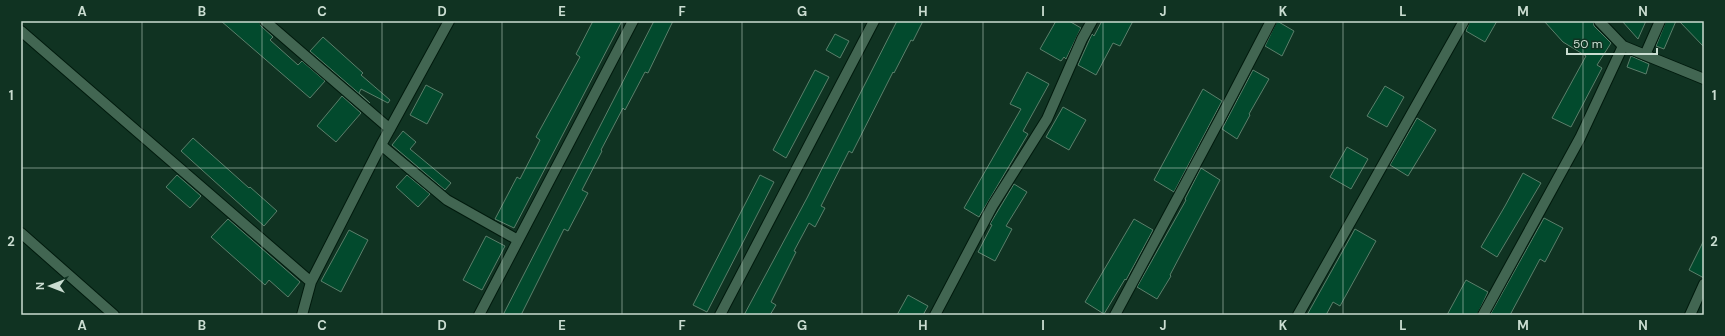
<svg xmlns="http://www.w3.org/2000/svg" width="1725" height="336" font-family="'DM Sans',sans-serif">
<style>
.building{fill:#024a2d;stroke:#5b7f6b}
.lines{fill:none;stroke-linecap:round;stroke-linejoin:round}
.street-casing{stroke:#011a0d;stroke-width:12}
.street{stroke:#426652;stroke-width:10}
.grid{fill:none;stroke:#caddd1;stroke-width:1;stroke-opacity:0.55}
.neatline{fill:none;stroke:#caddd1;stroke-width:1.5}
.grid-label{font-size:13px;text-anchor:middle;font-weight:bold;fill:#caddd1}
</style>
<rect width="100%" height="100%" fill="#103322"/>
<!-- building -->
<path class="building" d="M221 21H259L261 26 273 37 270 40 298 65 302 61 325 81 310 98Z
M593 21H622L514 228 495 219 517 177 520 179 540 140 536 137 580 57 576 54Z
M654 21H673L648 73 645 72 625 110 623 108 601 150 602 151 582 190 588 193 568 231 564 229 521 315H503Z
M897 21H923L913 41 911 40 894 73 893 72 852 153 849 151 821 206 825 208 815 227 809 223 794 251 796 252 771 302 776 305 770 315H744L807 198Z
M1056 21H1069L1081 28 1066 59 1064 57 1061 61 1040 49Z
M1102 21H1133L1120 46 1113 43 1096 75 1078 65 1092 34 1094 36Z
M1277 21 1294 31 1282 56 1265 46Z
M1470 21H1497L1485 42 1466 31Z
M1544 21H1593L1594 26 1611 43 1597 65 1602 68 1571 127 1552 118 1586 56 1563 42Z
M1622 21H1646L1638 39Z
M1666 21H1676L1664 49 1656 46Z
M1679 21H1704V47Z
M835 34 849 41 840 58 826 50Z
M323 37 363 73 361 75 390 100 388 103 361 89 359 93 370 103 310 51Z
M1631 56 1649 64 1646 74 1627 67Z
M815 70 829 77 786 158 773 150Z
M1253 70 1269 79 1249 114 1250 115 1237 139 1222 129Z
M1027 72 1049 84 1023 131 1028 134 979 217 964 208 1021 109 1010 104Z
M426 85 443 94 427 124 410 115Z
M1385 86 1404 97 1387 127 1367 116Z
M1203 89 1222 101 1174 192 1154 180Z
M342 96 361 113 336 142 317 126Z
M1063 107 1086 120 1069 150 1046 137Z
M1417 118 1436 130 1408 176 1390 165Z
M403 131 416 142 410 149 451 183 445 190 392 145Z
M193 138 249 188 250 187 277 211 264 226 181 151Z
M1347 147 1368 159 1351 189 1330 177Z
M1201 168 1220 180 1170 275 1171 276 1157 299 1137 287 1186 200 1185 199Z
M1523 173 1541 183 1497 257 1481 247 1505 206Z
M177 175 201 196 190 208 166 187Z
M407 175 430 194 418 207 396 187Z
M760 175 774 182 707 312 693 305Z
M1014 184 1027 192 1006 226 1012 229 995 261 978 252 992 225 990 224Z
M1544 218 1563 228 1545 262 1540 259 1510 315H1490Z
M228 219 300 282 288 297 269 280 265 285 211 237Z
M1134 219 1153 230 1126 280 1125 279 1104 314 1085 302Z
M1355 229 1376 241 1340 306 1333 302 1326 315H1307Z
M349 230 368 240 341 292 321 281Z
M486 236 505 246 482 290 463 280Z
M1704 240V278L1689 270Z
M1466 280 1488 292 1477 315H1447Z
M908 295 928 306 923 315H897Z"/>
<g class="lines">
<!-- street casing -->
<g class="street-casing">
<path id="street" d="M265 21 390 129
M1599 21 1623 46 1704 79
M21 31 311 282
M1645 55 1660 21
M381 145 447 200 518 240
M21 233 114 315
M302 315 311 282 381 145 449 21
M479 315 633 21
M720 315 874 21
M935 315 993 205 1047 119 1082 39 1092 21
M1115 315 1221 117 1271 21
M1298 315 1464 21
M1483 315 1580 138 1623 46
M1690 315 1704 284"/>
</g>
<!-- street -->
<use href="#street" class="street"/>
</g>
<!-- grid -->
<path class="grid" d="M142 21V315M262 21V315M382 21V315M502 21V315M622 21V315M742 21V315M862 21V315M983 21V315M1103 21V315M1223 21V315M1343 21V315M1463 21V315M1583 21V315M21 168H1704"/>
<!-- border -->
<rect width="1725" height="336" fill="none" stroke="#103322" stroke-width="44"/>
<!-- north arrow -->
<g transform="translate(50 286) rotate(270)" stroke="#103322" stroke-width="3" paint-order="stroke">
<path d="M0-3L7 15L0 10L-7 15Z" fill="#caddd1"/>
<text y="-6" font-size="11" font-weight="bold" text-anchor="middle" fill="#caddd1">N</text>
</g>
<!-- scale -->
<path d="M1567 48v6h90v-6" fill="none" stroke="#caddd1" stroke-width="2"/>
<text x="1573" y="48" font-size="12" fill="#caddd1" stroke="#103322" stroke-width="3" paint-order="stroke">50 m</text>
<rect x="22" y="22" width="1681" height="292" class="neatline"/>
<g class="grid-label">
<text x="82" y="16">A</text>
<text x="202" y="16">B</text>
<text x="322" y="16">C</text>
<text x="442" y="16">D</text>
<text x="562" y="16">E</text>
<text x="682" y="16">F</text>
<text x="802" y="16">G</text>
<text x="923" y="16">H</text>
<text x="1043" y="16">I</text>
<text x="1163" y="16">J</text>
<text x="1283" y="16">K</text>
<text x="1403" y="16">L</text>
<text x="1523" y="16">M</text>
<text x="1643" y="16">N</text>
<text x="11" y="100">1</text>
<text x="1714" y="100">1</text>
<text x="11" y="246">2</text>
<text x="1714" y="246">2</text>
<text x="82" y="330">A</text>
<text x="202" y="330">B</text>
<text x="322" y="330">C</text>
<text x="442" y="330">D</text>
<text x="562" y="330">E</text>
<text x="682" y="330">F</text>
<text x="802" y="330">G</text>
<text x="923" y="330">H</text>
<text x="1043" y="330">I</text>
<text x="1163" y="330">J</text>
<text x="1283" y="330">K</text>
<text x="1403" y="330">L</text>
<text x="1523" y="330">M</text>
<text x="1643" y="330">N</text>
</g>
</svg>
